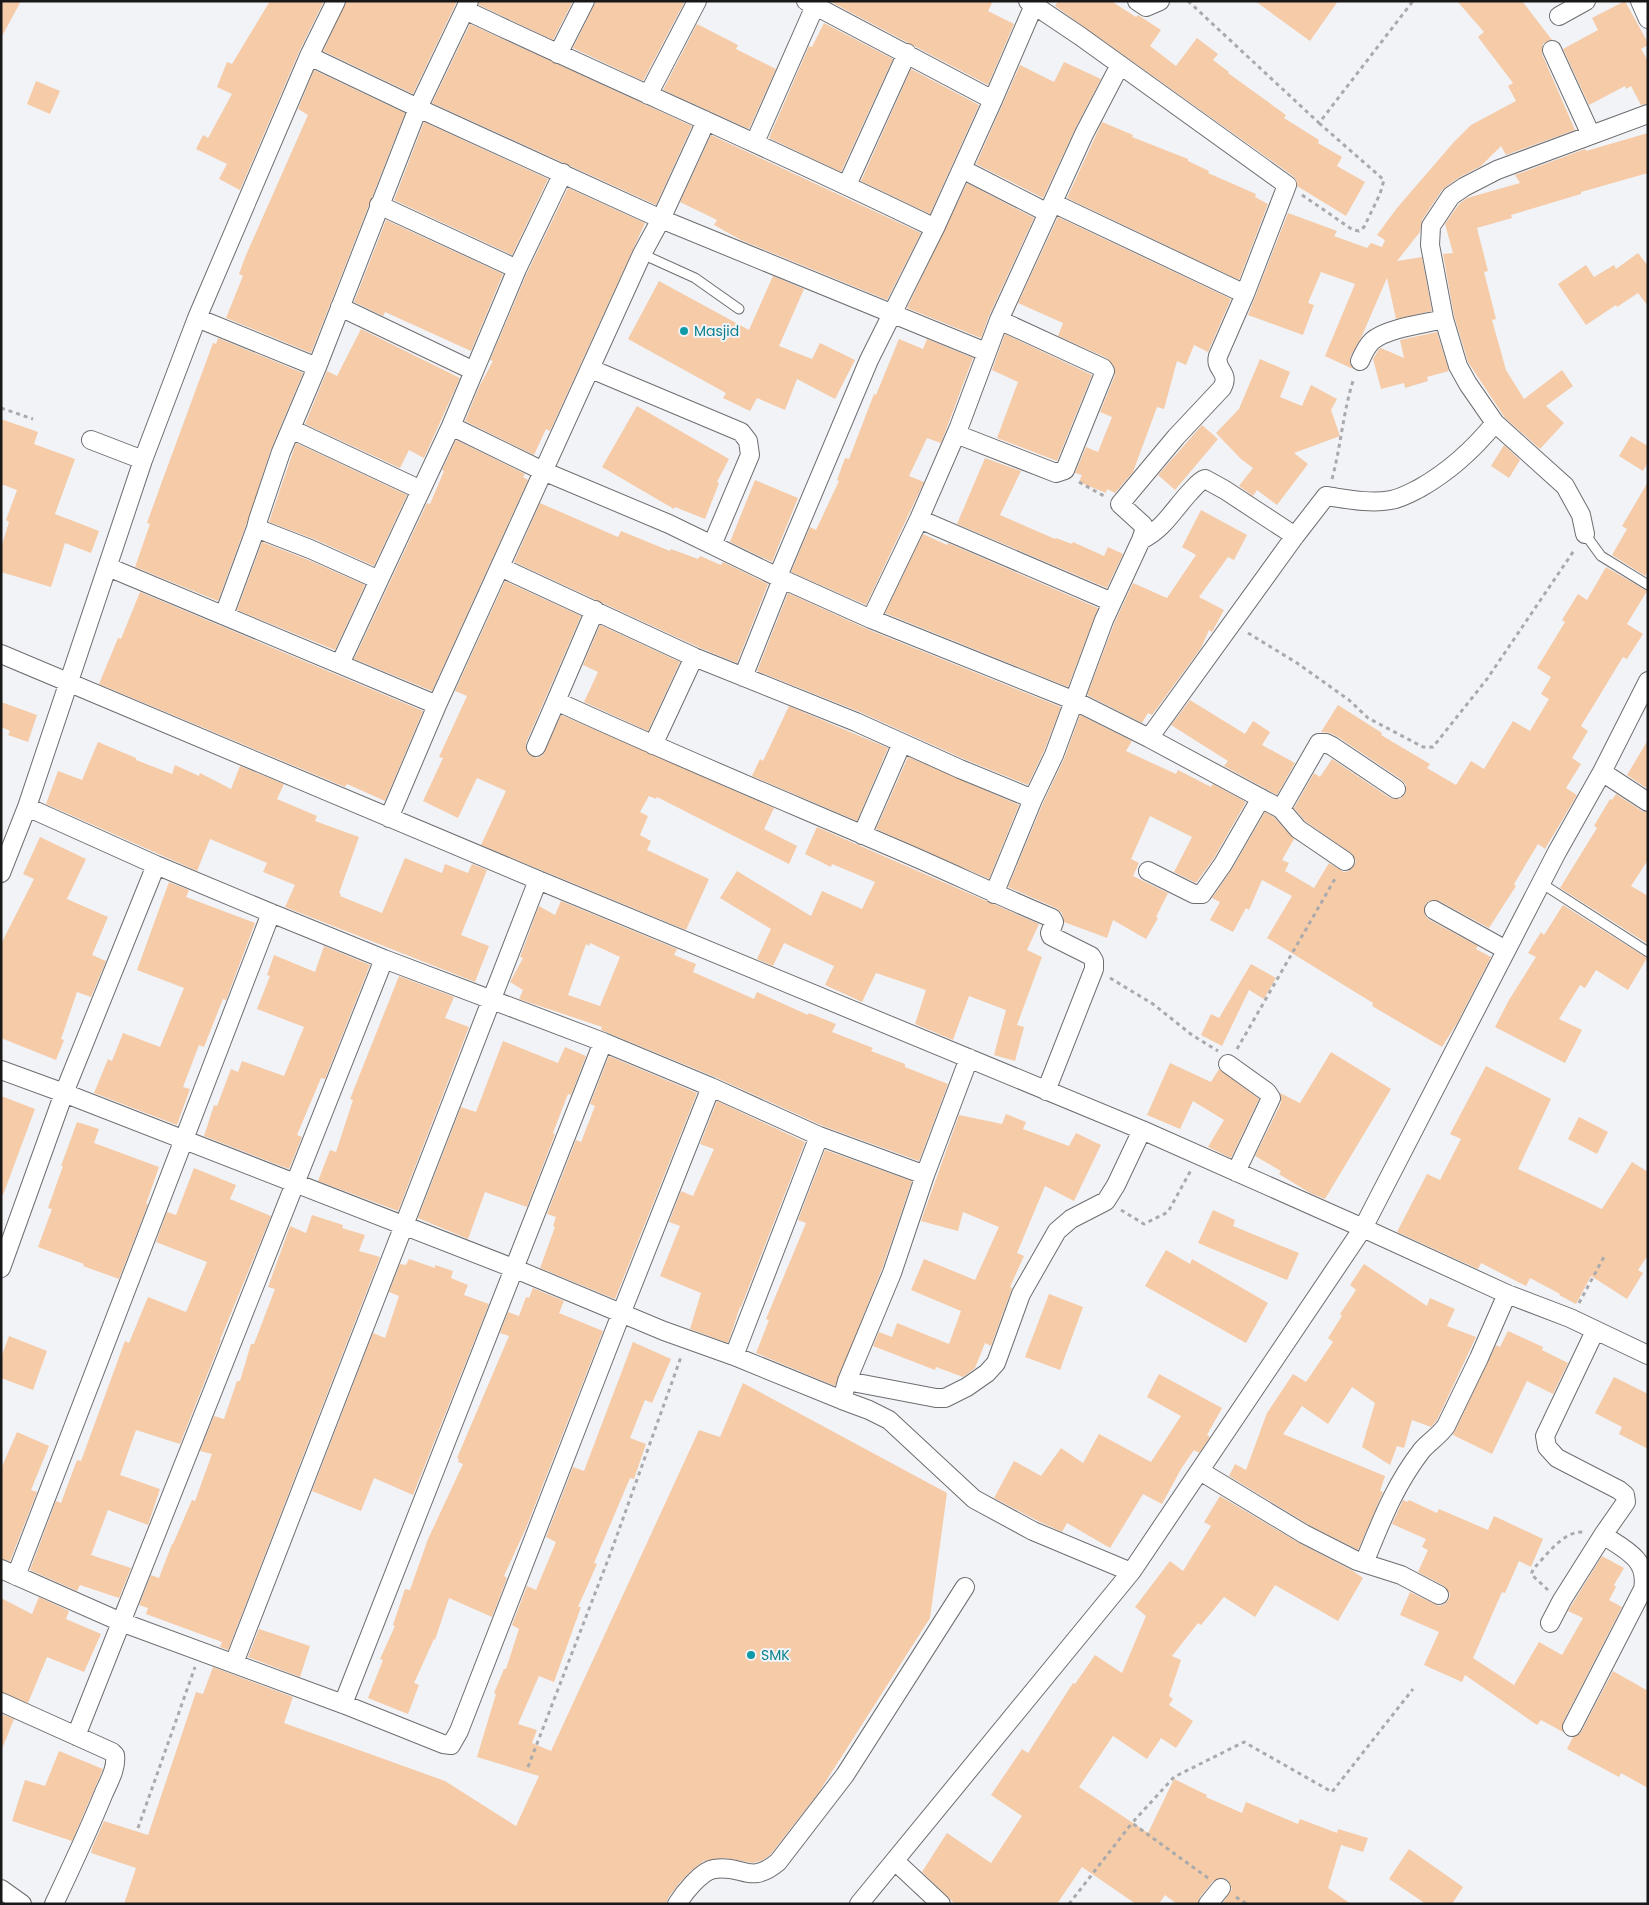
<svg xmlns="http://www.w3.org/2000/svg" width="1649" height="1905" font-family="Poppins,sans-serif">
<style>
.building{fill:#f5cba8;fill-rule:evenodd}
.lines{fill:none;stroke-linecap:round;stroke-linejoin:round}
.service-casing{stroke:#6d6e71;stroke-width:11}
.minor-casing{stroke:#6d6e71;stroke-width:20}
.path{stroke:#aaaaad;stroke-width:3;stroke-dasharray:4 4;stroke-linecap:butt}
.service{stroke:#fff;stroke-width:9}
.minor{stroke:#fff;stroke-width:18}
.culture-dot{fill:#0f9aa8;stroke:#f2f3f7;stroke-width:2}
.labels{text-anchor:middle;dominant-baseline:central;stroke-width:4;stroke-linejoin:round;paint-order:stroke}
.culture-label{font-size:14px;fill:#0d838f;stroke:#f2f3f7;text-anchor:start}
</style>
<rect width="100%" height="100%" fill="#f2f3f7"/>
<!-- building -->
<path class="building" d="M1 1H21L1 38Z
M270 1H324L299 52 240 190 219 179 227 164 196 149 203 135 208 138 232 94 217 87 227 62 232 64Z
M346 1H457L413 94 323 51Z
M479 1H573L553 40 479 5Z
M596 1H685L643 81 573 48Z
M829 1H993L988 11 1014 24 988 85Z
M1058 1H1111L1136 17 1138 15 1161 30 1150 46 1176 66 1197 38 1218 54 1213 60 1229 72 1228 73 1286 115 1284 118 1319 140 1318 143 1342 157 1337 166 1365 182 1346 216 1297 186 1296 180 1293 176 1055 6Z
M1255 1H1338L1310 41Z
M1457 1H1522L1552 40 1543 44 1542 54 1575 130 1506 155 1501 146 1481 166 1458 178 1442 190 1422 220 1420 232 1397 261 1422 257 1432 311 1396 319 1387 278 1361 338 1350 357V363L1353 369 1325 356 1355 284 1321 272 1308 303 1314 305 1303 335 1248 315 1288 213 1337 231 1334 236 1367 248 1371 243 1382 247 1385 240 1377 235 1397 208 1453 143 1471 125 1516 101 1508 86 1513 83 1478 37 1484 32Z
M1625 1 1648 43V45L1641 49 1648 61V104L1641 105 1631 86 1626 89 1625 86 1589 105 1563 49 1598 30 1592 18Z
M824 23 893 59 841 172 769 138 809 46 812 47Z
M470 24 692 126 656 205 432 103Z
M697 24 738 45 736 49 776 69 749 129 663 90Z
M1064 62 1101 79 1075 129 1043 198 976 164 1020 65 1054 82Z
M911 69 979 105 930 214 861 181Z
M314 70 405 113 311 353 226 318 243 276 239 274 246 255 308 115 298 109Z
M36 81 60 91 50 114 27 104Z
M424 122 548 179 512 255 394 200Z
M1102 122 1133 135 1132 137 1188 159V161L1209 171 1208 173 1256 194 1255 197 1268 204 1239 280 1067 198Z
M1648 133V173L1581 192V194L1511 215 1512 218 1477 228 1488 271 1484 272 1496 319 1492 320 1506 370 1524 399 1562 370 1573 386 1546 406 1564 423 1540 449 1505 418 1468 362 1454 316 1443 254 1453 253 1445 224 1459 204 1467 198 1520 183 1515 175 1585 149 1586 151Z
M711 135 921 233 887 300 741 240 714 225 717 220 680 202Z
M967 183 1034 218 989 316 981 338 907 308Z
M568 188 645 223 550 431 546 429 534 455 465 421 479 387 493 361 490 360 527 273Z
M1058 217 1231 299 1208 352 1194 345 1186 365 1177 361 1164 409 1157 407 1133 472 1115 493 1107 489 1106 493 1079 482 1082 475 1075 473 1086 447 1098 452 1112 417 1100 412 1115 375 1114 366 1107 358 1058 336 1063 323 1018 303Z
M386 220 503 274 471 351 385 312 383 316 354 302Z
M1638 253 1648 266V306L1638 293 1617 307 1616 305 1586 325 1558 284 1586 265 1594 277 1614 265 1616 269Z
M773 276 804 289 779 346 812 359 820 343 855 360 835 399 797 379 785 410 757 398 750 411 723 398 726 393 628 339 659 281 749 330Z
M361 329 460 378 424 458 409 450 400 468 305 424 327 371 337 376Z
M1437 332 1449 371 1427 377 1428 381 1405 388 1404 383 1381 389 1373 359 1379 349 1381 348 1404 358 1400 340Z
M1005 334 1092 375 1057 461 997 438 1018 382 992 370Z
M218 338 303 373 271 449 246 525 218 601 135 567 150 524 147 523 160 487 213 343 216 344Z
M899 339 923 349 927 339 973 358 941 443 927 438 909 476 924 482 866 605 791 572 810 527 816 530 839 481 837 480 845 458 849 459 874 394 876 395Z
M1260 359 1290 372 1280 397 1302 406 1311 385 1337 399 1331 410 1340 436 1294 453 1308 464 1277 505 1257 490 1253 496 1239 486 1253 468 1241 459 1216 433 1239 409Z
M637 406 729 459 717 482 719 483 705 519 675 507 674 509 602 467Z
M1 419 38 432 34 444 75 459 55 514 99 531 91 553 65 543 51 587 1 572V548L9 522 6 520 17 490 1 484Z
M1202 425 1218 439 1175 490 1158 475Z
M1631 436 1648 446V462L1643 471 1619 456Z
M456 440 525 474 523 477 528 480 432 691 354 659 427 503 430 504 444 471 442 470Z
M296 443 407 495 374 566 314 539 269 522Z
M1504 445 1520 460 1509 478 1491 466Z
M985 458 1021 471 1000 515 1055 539 1056 538 1072 544 1073 542 1104 556 1108 547 1123 554 1107 588 957 524Z
M755 480 798 498 772 562 730 542Z
M1648 482V570L1645 576 1612 555 1627 529 1622 526Z
M540 503 618 537 621 531 670 551 671 549 698 559 700 556 721 565 723 562 768 584 737 663 698 647 514 562Z
M1201 510 1247 535 1234 560 1228 557 1199 597 1224 610 1212 632 1209 630 1201 648 1152 715 1148 713 1142 723 1087 695 1114 624 1133 583 1167 598 1196 555 1182 547Z
M923 534 947 545 948 543 1098 608 1068 687 885 613Z
M262 542 306 559 365 585 335 650 237 610Z
M1606 567 1647 591 1627 624 1643 634 1627 659 1623 657 1581 726 1588 731 1572 758 1581 764 1566 788 1577 795 1545 849 1538 844 1514 884 1516 886 1489 928 1439 901H1429L1425 905V915L1428 919 1478 946 1476 949 1491 957 1457 1023 1442 1047 1372 1006 1373 1003 1267 938 1292 896 1262 880 1249 910 1246 908 1233 932 1210 920 1220 902 1212 898 1232 869 1265 812 1274 817 1294 839 1282 860 1289 863 1285 871 1314 888 1329 863 1344 872 1349 871 1353 867 1356 861 1351 853 1305 821 1294 808 1314 773 1320 777 1332 759 1390 798 1400 799 1405 794 1406 785 1402 780 1338 737 1330 733 1321 732 1338 705 1382 733 1381 735 1430 764 1427 768 1456 785 1471 761 1484 769 1513 721 1530 731 1549 699 1541 694 1551 677 1537 668 1565 622 1562 620 1578 594 1587 600Z
M505 581 581 616 526 743V749L528 754 537 758 543 755 561 715 774 808 764 829 797 846 789 864 657 797 656 799 649 796 640 812 648 816 640 835 651 841 647 850 709 879 686 930 481 845 506 791 477 778 458 818 423 801 443 758 439 757 467 696 455 691Z
M140 592 423 711 385 801 347 784 345 787 99 684 118 638 121 639Z
M788 593 867 629 1061 707 1044 751 1028 785 964 759 860 712 757 671Z
M600 625 680 662 648 731 584 702 598 672 583 665Z
M1190 700 1245 734 1253 721 1270 732 1262 745 1295 763 1277 795 1224 766 1228 761 1171 725Z
M1 702 37 715 28 742 8 735 10 731 1 727Z
M789 706 888 748 857 821 752 776 760 759 763 761Z
M1080 715 1132 741 1126 751 1176 774 1178 770 1211 787 1213 784 1246 802 1214 858 1196 883 1174 872 1192 837 1150 816 1131 859 1139 863 1133 876 1168 893 1156 917 1158 918 1146 939 1113 920 1107 938 1064 922 1062 913 1056 908 1008 887 1043 803 1064 759Z
M1648 740V789L1627 775Z
M98 742 136 758V760L172 774 175 765 199 776 200 773 231 789 240 766 284 784 277 799 317 816 315 821 359 837 339 893 341 894 340 896 382 913 405 858 442 873 445 864 468 873 472 864 487 870 461 935 489 946 475 982 285 907 295 885 263 872 267 863 210 839 197 871 46 804 58 771 82 780Z
M908 757 1019 805 989 879 876 829Z
M1616 794 1642 811 1648 813V860L1631 886 1648 896V944L1560 888 1597 828 1594 826 1610 799 1612 800Z
M817 827 1039 924 1027 950 1042 957 1017 1025 1024 1027 1015 1061 994 1055 1006 1010 969 996 953 1040 915 1024 926 990 876 973 862 1002 825 985 834 966 784 943 773 966 757 959 771 929 720 898 737 871 811 916 822 891 862 909 875 882 832 864 831 867 805 854Z
M40 837 86 859 67 899 108 917 92 955 106 961 91 997 77 992 61 1039 64 1040 56 1060 1 1038V944L34 879 23 874Z
M169 882 189 890 186 897 255 923 226 1000 223 999 204 1047 199 1045 183 1087 190 1089 177 1125 94 1093 108 1059 112 1061 123 1033 160 1047 184 988 137 970Z
M561 901 677 949 674 955 696 964 693 972 754 999 757 992 808 1015 809 1013 836 1024 832 1032 873 1048 871 1051 905 1064V1067L948 1084 919 1161 823 1126 715 1077 601 1030 602 1027 519 999 523 990 510 982 523 958 520 957 539 906 555 915ZM590 943 620 957 600 1006 568 995 586 944 589 946Z
M1563 905 1647 958 1628 990 1596 970 1585 988 1580 985 1559 1019 1582 1030 1565 1063 1495 1027 1509 1000 1536 957 1528 953 1541 932 1544 935Z
M324 946 370 965 325 1079 321 1078 297 1135 302 1137 289 1169 204 1136 214 1105 217 1106 231 1069 238 1072 242 1061 284 1076 304 1027 257 1009 270 976 267 975 274 955 315 972Z
M1251 964 1276 978 1264 999 1249 990 1222 1046 1201 1035 1211 1014 1219 1018Z
M399 976 454 997 445 1018 469 1027 398 1211 318 1181 330 1150 336 1152 353 1100 350 1099Z
M503 1041 558 1063 565 1047 586 1056 571 1095 568 1094 553 1133 555 1134 527 1207 485 1192 468 1239 418 1218 461 1107 476 1112Z
M1331 1052 1391 1089 1325 1199 1310 1193 1279 1174 1281 1171 1255 1156 1281 1103 1280 1093 1300 1103Z
M609 1056 697 1093 615 1299 540 1268 555 1227 553 1226 556 1217 547 1214 576 1140 581 1142 595 1106 590 1104Z
M1170 1063 1211 1082 1219 1069 1259 1099 1231 1158 1208 1147 1224 1120 1193 1101 1180 1129 1147 1115Z
M1486 1066 1551 1099 1518 1169 1602 1209 1632 1162 1648 1172V1255L1638 1270 1643 1273 1627 1299 1591 1276 1576 1304 1559 1295 1560 1294 1530 1278 1526 1286 1481 1263 1478 1269 1397 1232 1427 1174 1440 1180 1461 1139 1450 1134Z
M1 1096 35 1109 3 1195H1Z
M717 1101 805 1142 741 1307H740L728 1343 690 1329 701 1293 660 1276 680 1226 669 1222 681 1191 693 1196 714 1149 700 1144Z
M1006 1114 1026 1122 1023 1129 1069 1146 1076 1133 1101 1145 1074 1201 1045 1186 1017 1253 1024 1256 1010 1287 1012 1288 991 1346 985 1343 975 1368 963 1377 936 1367 935 1370 873 1346 879 1332 892 1337 897 1323 949 1344 961 1311 911 1290 924 1259 975 1280 999 1227 963 1212 958 1231 921 1221 959 1115 1002 1124Z
M1579 1117 1608 1132 1597 1154 1568 1139Z
M77 1122 99 1129 94 1143 159 1167 146 1204H148L119 1279 83 1266 84 1264 38 1247 52 1209 48 1208 63 1166H61Z
M825 1150 912 1181 882 1269 835 1386 756 1353 769 1320 766 1319 806 1223 798 1220Z
M194 1168 236 1185 230 1199 271 1216 220 1340H221L180 1444 136 1430 120 1475 160 1489 148 1525 108 1510 91 1555 131 1568 119 1598 80 1585 77 1591 30 1570 56 1501 61 1503 77 1460 81 1461 125 1341 129 1343 148 1297 186 1312 207 1262 156 1242 167 1212 176 1215Z
M1213 1210 1235 1220 1233 1226 1299 1253 1287 1280 1198 1243Z
M312 1215 343 1225 342 1228 365 1235 359 1251 380 1257 228 1650 220 1647 222 1642 146 1614 148 1608 139 1605 151 1575 159 1578 172 1544H173L192 1500 195 1501 212 1454 200 1451 214 1416 224 1419 237 1381H240L251 1344H254L275 1289 268 1287 290 1226 306 1233Z
M1166 1250 1190 1264 1192 1259 1268 1303 1246 1343 1145 1286Z
M409 1259 435 1268V1265L453 1271 451 1278 468 1285 464 1295 489 1304 413 1495 374 1478 361 1511 312 1491 373 1333 385 1338 399 1296 389 1292 400 1264 406 1265Z
M1364 1264 1427 1306 1430 1298 1455 1309 1447 1326 1476 1337 1437 1420 1431 1427 1412 1420 1404 1448 1397 1446 1390 1465 1362 1447 1375 1403 1352 1387 1328 1424 1302 1406 1283 1434 1385 1476 1380 1491 1383 1492 1358 1550 1309 1525 1229 1476 1235 1464 1246 1470 1267 1413 1293 1374 1306 1382 1333 1342 1328 1338 1342 1316 1340 1314 1356 1290 1350 1285Z
M533 1288 564 1301 559 1313 603 1331 526 1528 504 1576 507 1578 492 1617 449 1598 435 1640 434 1639 414 1683 419 1685 408 1714 368 1698 383 1660 380 1659 395 1626 393 1625 405 1589 410 1590 428 1539 463 1464 458 1462 459 1459 457 1458 509 1336 500 1333 508 1312 519 1316 526 1297 529 1298Z
M1049 1294 1083 1307 1060 1370 1025 1357Z
M1508 1331 1543 1347 1542 1350 1568 1363 1553 1394 1527 1381 1492 1454 1453 1435 1496 1345 1500 1347Z
M9 1336 47 1351 33 1390 1 1378V1358Z
M633 1342 671 1359 652 1403 645 1400 630 1438 646 1444 634 1479 630 1478 594 1563 597 1564 578 1607H581L554 1682 539 1676 518 1724 537 1730 532 1743 551 1751 699 1430 720 1437 743 1383 947 1493 930 1618 819 1792 771 1854 763 1860 753 1863 725 1858 704 1861 692 1870 680 1882 668 1898 666 1904H124L136 1868 91 1853 92 1848 104 1821 148 1835 196 1692 203 1694 213 1667 293 1697 284 1723 445 1781 516 1826 539 1776 477 1757 496 1694 494 1693 504 1669H506L519 1629 512 1625 527 1586 536 1590 556 1542 546 1537 573 1467 584 1471Z
M1159 1374 1222 1408 1207 1435 1210 1437 1199 1453 1194 1450 1181 1469 1162 1504 1143 1494 1110 1548 1067 1523 1062 1532 1038 1521 994 1498 1014 1461 1041 1476 1061 1448 1083 1463 1099 1434 1151 1462 1181 1416 1147 1397Z
M1614 1377 1648 1394V1449L1619 1434 1622 1427 1595 1413Z
M17 1432 49 1446 31 1490 37 1492 10 1561 1 1559V1469Z
M1220 1496 1299 1543 1353 1571 1363 1578 1338 1621 1275 1585 1255 1617 1224 1597 1201 1625 1198 1623 1172 1656 1181 1660 1169 1696 1173 1699 1169 1705 1193 1721 1176 1748 1161 1738 1147 1759 1113 1736 1079 1787 1148 1833 1174 1779 1207 1795 1206 1797 1242 1813 1246 1802 1298 1824 1300 1819 1337 1833 1338 1829 1368 1838 1363 1852 1341 1845 1328 1888 1351 1904H1222L1232 1889 1228 1880 1222 1878 1213 1881 1200 1897 1198 1904H1177L1165 1895 1159 1904H1136L1082 1867 1057 1904H955L922 1872 936 1850 947 1833 991 1863 1022 1816 991 1795 1022 1749 1028 1753 1073 1683 1075 1684 1095 1655 1122 1673 1146 1616 1135 1607 1170 1561 1183 1571 1211 1526 1204 1522Z
M1403 1500 1408 1502 1409 1500 1437 1513 1439 1509 1488 1530 1494 1516 1543 1539 1531 1567 1519 1561 1505 1593 1502 1592 1473 1658 1514 1685 1539 1642 1562 1655 1583 1618 1568 1611 1602 1556 1624 1568 1614 1585 1616 1587 1609 1600 1622 1607 1563 1722V1732L1541 1720 1537 1725 1465 1675 1462 1682 1424 1665 1439 1632 1400 1615 1410 1592 1439 1606 1445 1604 1449 1599 1450 1594 1444 1586 1418 1572 1428 1550 1422 1547 1426 1539 1392 1524Z
M39 1597 69 1611 66 1619 101 1634 84 1672 47 1657 28 1703 1 1692V1598L32 1614Z
M259 1629 310 1646 300 1677 248 1657Z
M1613 1671 1648 1691V1788L1621 1773 1619 1777 1567 1749 1573 1737 1581 1732Z
M1 1714 14 1719 2 1749H1Z
M59 1751 103 1769 72 1841 12 1821 25 1780 45 1786Z
M1409 1849 1463 1887 1452 1904H1426L1389 1879Z"/>
<g class="lines">
<!-- service casing -->
<g class="service-casing">
<path id="service" d="M642 254 695 278 739 309
M1585 534 1601 556 1648 585
M1541 883 1648 952"/>
</g>
<!-- minor casing -->
<g class="minor-casing">
<path id="minor" d="M806 1 993 100
M1137 1 1146 7 1160 1
M1640 1 1648 19
M465 10C621 84 780 152 935 228
M1559 16 1586 1
M1552 50 1591 135
M558 54 585 1
M309 56 418 108 661 219 986 352
M648 95 697 1
M755 142 815 6
M962 169 1048 213
M847 185 907 53
M1053 203 1245 294
M379 205 517 269
M340 307 474 371
M197 318 317 367
M1444 319 1458 366 1468 384 1495 423
M1360 361C1363 354 1366 347 1372 341 1387 328 1424 324 1444 319L1430 245 1431 226 1451 196 1464 187 1497 170 1648 114
M591 369 741 432 748 441 750 455 712 545
M451 426 543 471 669 524 782 579 871 619 1075 701 1149 738
M291 429 421 490
M956 434 1056 473 1065 470 1105 371 1103 368 999 320
M91 440 143 460
M919 519 959 427 999 320 1084 134 1120 65
M1141 540C1163 530 1174 509 1190 492 1195 487 1199 481 1205 479L1225 490 1295 536
M108 567 437 705 389 818
M500 567 694 657 856 722 960 769 1033 799
M778 576 869 360 935 228 993 100 1034 5
M379 580 451 426 517 269 563 173
M224 615 256 528
M871 619 919 519 1112 602
M1 654 538 880 1142 1130 1363 1228 1507 1294 1570 1318 1648 1355
M340 664 379 580 310 549 256 528 258 520 281 452 317 367 418 108 469 1
M743 677 782 579
M556 701 595 610
M437 705 642 254 661 219 701 132 705 120
M653 745 694 657
M536 747 556 701C673 755 792 804 910 855 958 876 1004 898 1052 918L1054 922 1050 933 1051 936 1091 956 1094 961V969L1046 1091
M1602 772 1648 802
M27 807 156 865 271 913 384 959 603 1042 711 1087 819 1136 925 1175
M1281 809 1319 743H1326L1332 746 1396 789
M862 835 902 743
M1345 861 1298 829 1281 809 1149 738 1295 536 1326 496C1347 499 1370 504 1391 500 1402 498 1410 493 1420 488 1450 471 1473 450 1495 423L1565 486 1581 515 1585 534
M1148 871 1194 894H1202L1223 864 1261 798
M1 873 27 807 143 460 197 318 309 56 336 1
M994 894 1033 799 1054 755 1104 620 1141 540 1144 531 1143 525 1120 504 1176 437 1222 388C1231 372 1214 370 1218 356L1245 294 1287 185 1080 36 1028 1
M1434 910 1506 950
M1228 1064 1267 1092 1271 1098 1236 1172
M1 1070 64 1093 513 1268 664 1331 734 1356 819 1136
M1 1268 64 1093 156 865
M734 1356 842 1400 847 1381 892 1273 925 1175 969 1058
M847 1381 936 1398H945L967 1387 987 1373 996 1363 1021 1294 1057 1231 1071 1219 1106 1201 1116 1185 1142 1130
M842 1400 869 1410 889 1420 974 1499 1033 1531 1131 1572
M1200 1471 1304 1534 1357 1561 1401 1575 1439 1595
M1364 1563C1381 1522 1394 1486 1422 1450 1430 1441 1439 1436 1446 1426L1479 1358 1507 1294
M1 1569 121 1622 343 1704 443 1744 451 1745 459 1731 621 1314 711 1087
M16 1576 271 913
M1550 1623 1562 1600 1603 1535
M234 1663 538 880
M1 1702 112 1752 115 1755C117 1769 108 1783 103 1795 88 1832 71 1868 54 1904
M343 1704 603 1042
M1572 1727 1643 1589C1649 1559 1624 1549 1603 1535L1626 1502 1625 1495 1619 1490 1557 1458 1547 1447 1545 1436 1595 1331
M76 1736 384 959
M895 1861 941 1904
M1 1889 22 1904
M677 1904C684 1893 701 1871 714 1869 743 1864 749 1886 778 1862L845 1775 965 1587
M859 1904 1132 1571 1363 1228 1557 852 1602 772 1648 681
M1208 1904 1221 1888"/>
</g>
<!-- path -->
<path class="path" d="M1188 1 1319 123 1413 1
M1302 195 1353 230 1359 231 1364 227 1380 194 1384 180 1319 123
M1 408 33 419
M1332 479C1341 446 1343 411 1354 378
M1079 482 1104 496
M1248 633 1297 663 1349 700 1368 718 1423 747H1433L1487 679 1575 549
M1110 978 1153 1004 1192 1035 1218 1051
M1237 1049 1336 877
M1121 1210 1144 1224 1168 1212 1191 1170
M1579 1303 1605 1255
M1548 1590 1531 1574 1534 1568C1547 1555 1563 1531 1583 1532
M528 1767 611 1552 681 1357
M138 1828 195 1667
M1208 1878 1132 1823 1174 1777 1244 1742 1332 1792 1413 1689
M1236 1897 1247 1904
M1069 1904 1132 1823"/>
<!-- service -->
<use href="#service" class="service"/>
<!-- minor -->
<use href="#minor" class="minor"/>
</g>
<!-- markers -->
<g class="culture-dot">
<circle cx="684" cy="331" r="5"/>
<circle cx="751" cy="1655" r="5"/>
</g>
<g class="labels">
<!-- culture labels -->
<g class="culture-label">
<text x="694" y="331">Masjid</text>
<text x="761" y="1655">SMK</text>
</g>
</g>
<!-- border -->
<rect width="1649" height="1905" fill="none" stroke="#181819" stroke-width="5"/>
</svg>
